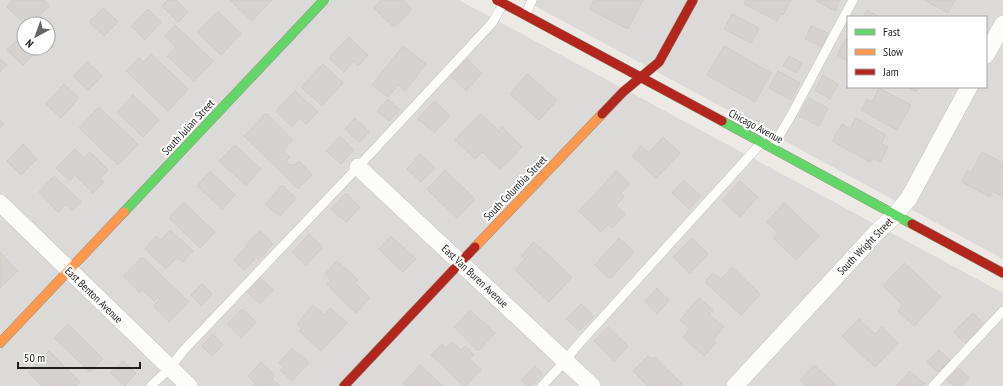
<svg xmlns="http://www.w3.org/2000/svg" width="1003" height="386" font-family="'PT Sans Narrow',sans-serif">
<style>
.residential{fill:#dcdad8;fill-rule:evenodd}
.building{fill:#d5d2cf;stroke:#d0cbc7}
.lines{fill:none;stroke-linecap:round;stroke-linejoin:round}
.lane-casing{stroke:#c5c4c2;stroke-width:10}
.street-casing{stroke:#c5c4c2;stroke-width:18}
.fast-casing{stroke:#97967e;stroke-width:10}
.slow-casing{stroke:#97967e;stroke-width:10}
.jam-casing{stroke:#97967e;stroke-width:10}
.lane{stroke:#fcfcfb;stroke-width:9}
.street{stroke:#fcfcfb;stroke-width:17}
.fast{stroke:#63d668;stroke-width:9}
.slow{stroke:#ff974d;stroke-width:9}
.jam{stroke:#b3261e;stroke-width:9}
.labels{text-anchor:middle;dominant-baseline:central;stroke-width:4;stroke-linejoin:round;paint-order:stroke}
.street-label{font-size:11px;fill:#1e1e1e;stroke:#fff}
</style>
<rect width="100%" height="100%" fill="#edeae6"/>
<!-- residential -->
<path class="residential" d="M0 0H459L1003 293V386H0ZM24 24H48V48H24Z
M524 0H1003V259ZM848 17H986V87H848Z"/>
<!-- building -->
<path class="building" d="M13 0H44L49 6 31 24H25L7 7Z
M168 0H176L188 12 178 22 162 6Z
M230 0H272L252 21Z
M381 0H403L412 9 394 27 374 8Z
M594 0H643L628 29 589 9Z
M746 0H791L783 15 781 14 777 21 744 4Z
M815 0H840L835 11Z
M924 0H955L948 13Z
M103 8 118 22 104 36 89 22Z
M148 9 161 22 145 40 131 26Z
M867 10 879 17H863Z
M218 11 241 34 221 55 197 32Z
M732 14 759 28 751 43 724 29Z
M175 25 213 61 194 81 167 56 176 47 165 36Z
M811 26 828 33 822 47 805 39Z
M24 34V48L39 49 23 65 7 50Z
M349 37 368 55 358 66 354 61 344 72 329 58Z
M846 39 848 40V61L837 55Z
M403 46 426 64 405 91 398 85 388 97 372 85Z
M724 46 771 73 755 102 707 75Z
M151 54 188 89 168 111 126 71 139 58 144 62Z
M789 56 802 63 797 73 783 66Z
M0 59 7 65 0 72Z
M467 59 482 73 466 91 451 76Z
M87 62 102 76 88 90 73 76Z
M323 64 343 83 322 106 301 87Z
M778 71 800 83 791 100 769 88Z
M527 74 557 100 539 120 510 94Z
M823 75 838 84 830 99 815 90Z
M64 84 79 98 61 118 46 104Z
M908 87H918L916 92Z
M879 88 911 105 897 130 861 110 867 99 872 102Z
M295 91 318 112 306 124 300 118 292 127 276 111Z
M133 95 159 120 143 137 117 112Z
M808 98 828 108 819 126 799 116Z
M388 99 400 110 389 121 377 111Z
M434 101 450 116 434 133 418 119Z
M99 107 138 144 118 165 79 128Z
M266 113 293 140 283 150 290 157 286 161 290 165H295L299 161 312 175 298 189 244 136Z
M481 114 499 131 502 127 522 147 500 169 482 152 475 159 455 140Z
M355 118 369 132 359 142 345 129Z
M856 118 886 135 881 143 888 147 880 162 873 158 870 162 832 141 842 124 850 129Z
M0 120 4 124 0 128Z
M340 136 354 150 341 164 326 151Z
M663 137 680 153 656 178 632 156 641 146 649 153Z
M23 144 37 159 21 175 7 161Z
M235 145 261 169 246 185 219 161Z
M75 149 84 158 90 152 108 170 100 178 104 182 93 193 75 175 70 181 56 168Z
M982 152 1003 163V197L993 191 990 197 962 182 967 171 971 173Z
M420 154 435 168 421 182 407 169Z
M445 170 475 199 457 218 427 189Z
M210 171 235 195 222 209 197 186Z
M616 171 629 184 621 193 624 197 616 206 625 214 612 228 608 225 601 232 579 211Z
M54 176 81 202 72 211 66 204 58 212 39 192Z
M684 180 701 196 689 209 672 193Z
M740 181 758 197 740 217 723 200Z
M282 185 296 198 280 216 265 204Z
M346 193 360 207 346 222 331 209Z
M184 203 215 232 200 248 169 218Z
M784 203 819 236 796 260 773 238 778 233 767 222Z
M170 230 193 251 183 262 177 257 166 269 145 249 156 236 161 240Z
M260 231 273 244 259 260 245 246Z
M309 234 323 247 306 265 292 252Z
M391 236 416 259 403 272 379 249Z
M619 238 634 252 610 279 595 265Z
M692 238 708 254 690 273 673 257Z
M534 242 572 277 549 302 515 270 525 259 521 256Z
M245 248 255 259 244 270 234 260Z
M0 252 18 271 0 288Z
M142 257 189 302 169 322 153 306 160 299 158 297 154 301 142 290 139 292 123 276Z
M337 261 358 280 355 283 370 298 356 313 327 284 331 280 325 274Z
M904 263 941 297 914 326 898 311 903 305 883 286Z
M732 267 760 294 741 315 705 282 713 273 721 279Z
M259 277 273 290 260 304 246 291Z
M202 284 212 294 201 306 191 295Z
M657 288 669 300 657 314 645 302Z
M699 298 713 310 709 314 724 327 713 340 716 343 704 356 683 337 690 329 680 320Z
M581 304 594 316 579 331 566 319Z
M313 305 324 315 330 308 347 323 321 351 299 331 302 328 297 324Z
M242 309 256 322 241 338 227 324Z
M470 310 495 333 478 351 454 327Z
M973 313 985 325 966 344 954 332Z
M859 319 875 334 882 327 898 343 875 367 842 336Z
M68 324 103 359 90 372 54 338Z
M608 327 628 346 614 361 594 341Z
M213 334 223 345 212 356 202 346Z
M452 342 461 350 465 346 474 355 469 359 481 370 466 386H464L431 355 442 344 446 348Z
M292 348 309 363 292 381 280 370 284 367 279 363Z
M939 350 950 360 938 372 927 362Z
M49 351 80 382 76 386H42L28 372Z
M648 356 652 359 654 357 682 384 681 386H648L633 371Z
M123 361 136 373 125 386 111 373Z
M261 362 275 375 272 378 280 386 253 385 255 383 248 376Z
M420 365 443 386H405L403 384Z
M814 365 837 386H803L805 384 800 380Z
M535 366 543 374 531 386H528L521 380Z
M959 368 969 378 962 386H953L947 380Z
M910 371 925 384 923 386H896Z"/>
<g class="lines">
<!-- lane casing -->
<g class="lane-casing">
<path id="lane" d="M525 15 532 0
M772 148 792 114 853 0
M151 386 170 368 183 351 358 167 492 23 503 4
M542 386 565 361 576 347 762 142
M933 386 1003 311"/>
</g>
<!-- street casing -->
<g class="street-casing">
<path id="street" d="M986 55 1003 24
M358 167 592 386
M0 203 189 386
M735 386 877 232 895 215 909 198 969 87"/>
</g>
<!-- fast casing -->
<g class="fast-casing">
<path id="fast" d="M722 121 912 224
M124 212 324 0"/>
</g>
<!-- slow casing -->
<g class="slow-casing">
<path id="slow" d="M475 247 602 114
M0 343 124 212"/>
</g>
<!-- jam casing -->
<g class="jam-casing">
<path id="jam" d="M497 0 722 121
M602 114 623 92 659 62 693 0
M912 224 1003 273
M344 386 475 247"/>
</g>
<!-- lane -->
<use href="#lane" class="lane"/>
<!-- street -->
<use href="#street" class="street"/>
<!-- fast -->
<use href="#fast" class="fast"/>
<!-- slow -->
<use href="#slow" class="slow"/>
<!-- jam -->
<use href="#jam" class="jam"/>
</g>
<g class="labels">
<!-- street labels -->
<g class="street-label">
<text transform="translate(756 126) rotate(28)">Chicago Avenue</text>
<text transform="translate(188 127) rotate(-47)">South Julian Street</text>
<text transform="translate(515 188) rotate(-46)">South Columbia Street</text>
<text transform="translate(865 246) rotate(-46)">South Wright Street</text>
<text transform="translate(475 276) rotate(43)">East Van Buren Avenue</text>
<text transform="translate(94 295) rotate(44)">East Benton Avenue</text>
</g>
</g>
<!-- legend -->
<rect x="847" y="16" width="140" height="72" fill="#ffffff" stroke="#a5a5a5"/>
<rect x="855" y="29" width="20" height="6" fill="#63d668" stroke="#a5a5a5"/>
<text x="883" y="36" font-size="12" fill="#1e1e1e">Fast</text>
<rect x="855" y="49" width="20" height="6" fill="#ff974d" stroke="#a5a5a5"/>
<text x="883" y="56" font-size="12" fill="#1e1e1e">Slow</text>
<rect x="855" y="69" width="20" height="6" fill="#b3261e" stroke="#a5a5a5"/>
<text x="883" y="76" font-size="12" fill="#1e1e1e">Jam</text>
<!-- north arrow -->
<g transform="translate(36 36) rotate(221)"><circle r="19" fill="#ffffff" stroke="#a5a5a5"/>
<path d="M0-3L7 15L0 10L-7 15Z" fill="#666564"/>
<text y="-6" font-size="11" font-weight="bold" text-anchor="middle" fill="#1e1e1e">N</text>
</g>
<!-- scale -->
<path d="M18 362v6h122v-6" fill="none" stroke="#1e1e1e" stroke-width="2"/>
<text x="24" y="362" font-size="12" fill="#1e1e1e" stroke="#ffffff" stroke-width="3" paint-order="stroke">50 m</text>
</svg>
